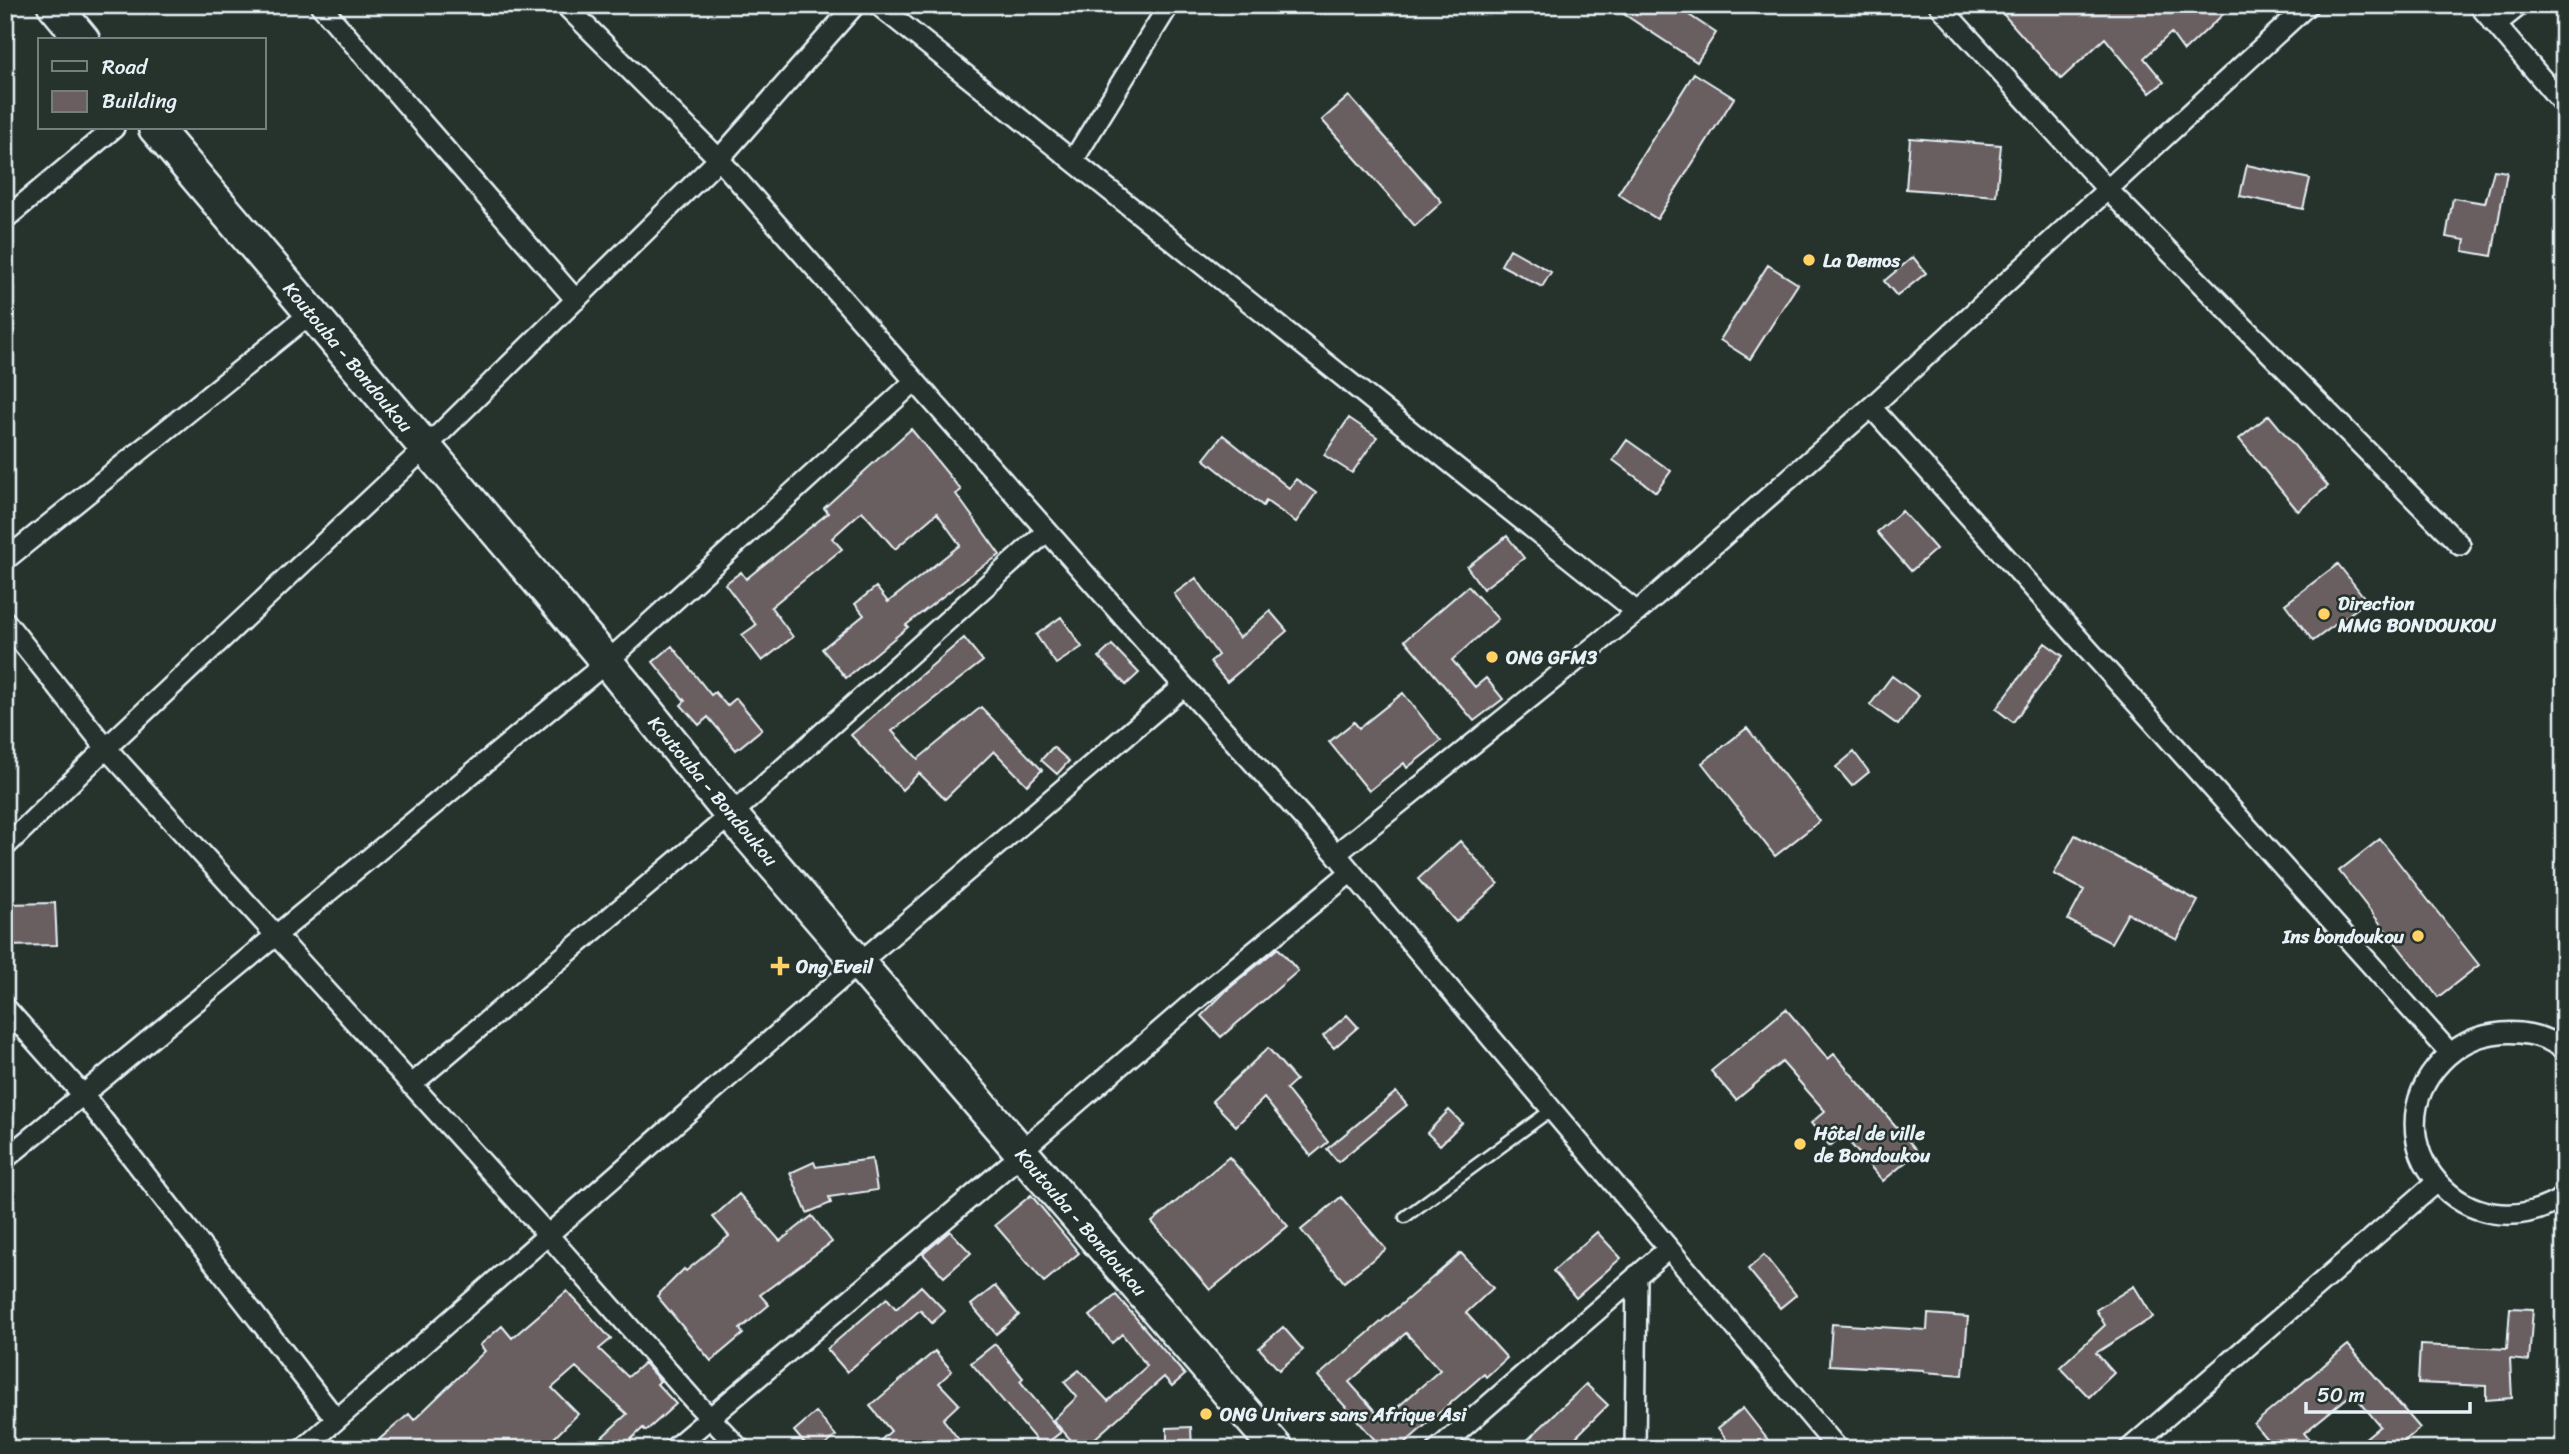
<svg xmlns="http://www.w3.org/2000/svg" width="2569" height="1454" font-family="Sriracha,sans-serif">
<style>
.building{fill:#6a5e60;stroke:#e8f1f8;stroke-width:2;fill-rule:evenodd}
.lines{fill:none;stroke-linecap:round;stroke-linejoin:round}
.service-casing{stroke:#e8f1f8;stroke-width:15}
.minor-casing{stroke:#e8f1f8;stroke-width:24}
.primary-casing{stroke:#e8f1f8;stroke-width:37}
.service{stroke:#26332d;stroke-width:10}
.minor{stroke:#26332d;stroke-width:19}
.primary{stroke:#26332d;stroke-width:32}
.poi-dot{fill:#ffd166;stroke:#26332d;stroke-width:2.5}
.labels{text-anchor:middle;dominant-baseline:central;stroke-width:5;stroke-linejoin:round;paint-order:stroke}
.poi-label{font-size:19px;font-weight:bold;fill:#e8f1f8;stroke:#26332d;text-anchor:start}
.street-label{font-size:19px;fill:#e8f1f8;stroke:#26332d}
</style>
<rect width="100%" height="100%" fill="#26332d"/>
<filter id="ink" filterUnits="userSpaceOnUse"><feTurbulence type="fractalNoise" baseFrequency=".0143" numOctaves="2"/><feDisplacementMap in="SourceGraphic" scale="14" xChannelSelector="R" yChannelSelector="G"/><feConvolveMatrix kernelMatrix="1 2 1 2 8 2 1 2 1" color-interpolation-filters="sRGB"/></filter>
<g filter="url(#ink)">
<!-- building -->
<path class="building" d="M1610 5H1674L1716 33 1697 62Z
M1995 5H2233L2184 51 2171 33 2144 58 2164 82 2150 93 2105 38 2061 79Z
M1694 73 1734 98 1657 219 1618 194Z
M1349 96 1442 202 1415 226 1322 120Z
M1910 138 2001 145 1996 196 1906 189Z
M2247 165 2310 179 2303 209 2240 196Z
M2494 170 2507 172 2492 256 2463 251 2465 240 2446 237 2453 198 2485 203Z
M1510 249 1551 272 1542 287 1501 265Z
M1913 257 1926 273 1897 296 1884 281Z
M1768 265 1798 284 1750 359 1720 340Z
M2269 415 2328 486 2298 511 2239 439Z
M1349 418 1377 437 1352 473 1324 455Z
M911 429 961 490 956 494 1000 555 978 569 906 625 908 627 846 678 822 649 864 615 855 604 876 587 888 602 960 545 937 513 895 549 862 511 832 538 842 549 771 607 793 637 762 661 742 635 756 625 725 584 741 572 746 579 828 513 824 508Z
M1223 435 1289 488 1296 479 1316 493 1296 522 1266 501 1263 506 1204 459Z
M1627 440 1671 471 1656 492 1613 460Z
M1902 511 1936 549 1911 571 1877 532Z
M1507 536 1524 558 1483 589 1467 567Z
M2338 564 2367 601 2313 641 2285 604Z
M1196 578 1239 638 1270 611 1287 631 1227 682 1210 662 1218 655 1174 594Z
M1468 586 1498 619 1452 660 1475 687 1486 678 1503 699 1474 721 1405 640Z
M1061 617 1082 647 1056 664 1036 635Z
M964 638 983 661 892 731 918 759 981 707 1042 770 1027 785 994 751 945 799 919 773 902 790 851 735Z
M2045 643 2063 656 2013 722 1996 709Z
M1112 645 1139 673 1126 685 1099 657Z
M672 646 711 695 715 692 727 706 736 698 762 729 736 750 708 717 699 725 681 705 685 701 653 662Z
M1892 676 1919 696 1898 725 1870 705Z
M1403 693 1441 741 1407 768 1404 763 1369 791 1329 742 1354 722 1359 728Z
M1747 728 1820 821 1775 856 1702 763Z
M1053 747 1069 761 1057 774 1041 760Z
M1854 752 1869 772 1852 786 1836 767Z
M2075 835 2198 901 2177 940 2128 913 2111 943 2068 920 2084 890 2054 874Z
M2380 839 2479 965 2438 997 2339 871Z
M1460 841 1498 884 1456 922 1418 879Z
M55 903 57 945 5 946V904Z
M1278 948 1298 971 1221 1037 1201 1016 1226 991Z
M1786 1009 1828 1059 1834 1054 1918 1152 1883 1181 1843 1135 1830 1146 1811 1123 1825 1111 1782 1062 1736 1100 1711 1071Z
M1347 1015 1358 1027 1334 1048 1323 1036Z
M1268 1048 1296 1080 1286 1089 1328 1142 1311 1156 1264 1098 1236 1126 1212 1101Z
M1396 1092 1407 1105 1338 1162 1327 1149Z
M1449 1110 1462 1123 1440 1145 1427 1133Z
M1229 1157 1288 1226 1210 1290 1152 1222Z
M872 1159 877 1190 829 1197 831 1203 807 1213 790 1173 814 1162 816 1167Z
M739 1194 780 1241 812 1216 832 1242 760 1295 769 1305 740 1329 743 1334 711 1361 657 1296 684 1269 686 1271 729 1236 713 1217Z
M1031 1195 1079 1253 1044 1282 995 1225Z
M1341 1197 1386 1249 1344 1282 1301 1230Z
M950 1231 971 1253 944 1277 923 1254Z
M1597 1232 1621 1258 1576 1298 1553 1271Z
M1461 1253 1493 1288 1466 1313 1507 1358 1486 1377 1484 1374 1398 1449H1383L1318 1376ZM1406 1333 1440 1370 1383 1420 1349 1382Z
M1764 1255 1796 1295 1780 1308 1748 1269Z
M921 1286 945 1311 932 1323 920 1310 847 1372 827 1349 887 1298 896 1309Z
M995 1286 1019 1315 996 1334 971 1305Z
M2134 1286 2153 1317 2096 1353 2114 1373 2089 1397 2060 1367 2105 1325 2096 1310Z
M567 1291 611 1339 599 1349 628 1377 644 1363 660 1381 657 1384 676 1404 646 1431 643 1428 621 1449H589L627 1414 576 1367 552 1388 578 1414 543 1449H368L409 1414 414 1420 485 1351 480 1345 502 1326 512 1338Z
M1116 1295 1185 1375 1172 1386 1164 1377 1083 1449H1079L1053 1420 1077 1397 1064 1382 1079 1370 1108 1401 1147 1366 1122 1334 1112 1343 1090 1316Z
M2510 1308 2533 1309 2529 1361 2510 1359 2512 1398 2486 1400V1386L2418 1383 2420 1345 2507 1349Z
M1928 1314 1968 1317 1963 1375 1924 1372V1370L1829 1365 1832 1324 1927 1330Z
M1283 1327 1303 1350 1279 1370 1259 1348Z
M995 1344 1023 1378 1020 1381 1061 1432 1042 1447 971 1363Z
M2348 1345 2420 1428 2395 1449H2352L2380 1426 2353 1393 2304 1433 2317 1449H2275L2254 1424Z
M935 1351 952 1371 939 1383 959 1404 943 1419 966 1449H871L891 1431 870 1406Z
M1586 1384 1608 1405 1564 1449H1518Z
M1743 1408 1775 1449H1734L1718 1428Z
M816 1412 836 1436 821 1449H809L794 1431Z
M1191 1427 1192 1449H1167V1428Z"/>
<g class="lines">
<!-- service casing -->
<g class="service-casing">
<path id="service" d="M1405 1217 1551 1110"/>
</g>
<!-- minor casing -->
<g class="minor-casing">
<path id="minor" d="M320 5 576 300
M565 5 719 159 1184 686 1336 854 1838 1449
M878 5 1637 612
M1939 5 2108 190 2460 545
M2479 5 2564 105
M2496 24 2520 5
M1074 159 1169 5
M5 219 114 128
M1871 407 2450 1053
M5 560 311 313
M5 621 106 748 548 1235 696 1403 740 1449
M5 847 106 748 425 448 719 159 855 5
M1336 854 1637 612 1871 407 2308 5
M5 1007 84 1096 336 1419
M2564 1050C2544 1034 2517 1030 2493 1034 2473 1037 2456 1047 2442 1061 2366 1140 2466 1259 2564 1197
M411 1085 731 815 1047 531
M1020 1152 1198 998 1351 872
M5 1159 607 662 915 381
M303 1449 859 963 1184 686
M673 1449 1022 1154
M1438 1449 1668 1249
M1635 1449 1637 1275
M2129 1449 2437 1182"/>
</g>
<!-- primary casing -->
<g class="primary-casing">
<path id="primary" d="M54 5 83 40
M155 128 607 662 731 815 1277 1449"/>
</g>
<!-- service -->
<use href="#service" class="service"/>
<!-- minor -->
<use href="#minor" class="minor"/>
<!-- primary -->
<use href="#primary" class="primary"/>
</g>
</g>
<!-- markers -->
<g class="poi-dot">
<circle cx="1809" cy="260" r="7"/>
<circle cx="2324" cy="614" r="7"/>
<circle cx="1492" cy="657" r="7"/>
<circle cx="2418" cy="936" r="7"/>
<path d="M776.5 955.5h7v7h7v7h-7v7h-7v-7h-7v-7h7z"/>
<circle cx="1800" cy="1144" r="7"/>
<circle cx="1206" cy="1414" r="7"/>
</g>
<g class="labels">
<!-- poi labels -->
<g class="poi-label">
<text x="1823" y="260">La Demos</text>
<text x="2338" y="603">Direction<tspan x="2338" dy="22">MMG BONDOUKOU</tspan></text>
<text x="1506" y="657">ONG GFM3</text>
<text x="2404" y="936" text-anchor="end">Ins bondoukou</text>
<text x="796" y="966">Ong Eveil</text>
<text x="1814" y="1133">Hôtel de ville<tspan x="1814" dy="22">de Bondoukou</tspan></text>
<text x="1220" y="1414">ONG Univers sans Afrique Asi</text>
</g>
<!-- street labels -->
<g class="street-label">
<text transform="translate(348 357) rotate(50)">Koutouba - Bondoukou</text>
<text transform="translate(713 791) rotate(50)">Koutouba - Bondoukou</text>
<text transform="translate(1081 1222) rotate(49)">Koutouba - Bondoukou</text>
</g>
</g>
<!-- margin -->
<rect width="2569" height="1454" fill="none" stroke="#26332d" stroke-width="28"/>
<rect x="14" y="14" width="2541" height="1426" fill="none" stroke="#e8f1f8" stroke-width="2.5" filter="url(#ink)"/>
<!-- legend -->
<rect x="38" y="38" width="228" height="91" fill="#26332d" stroke="#747f7e" stroke-width="2"/>
<rect x="52" y="61" width="35" height="10" fill="#26332d" stroke="#747f7e" stroke-width="2"/>
<text x="102" y="74" font-size="21" fill="#e8f1f8">Road</text>
<rect x="52" y="91" width="35" height="21" fill="#6a5e60" stroke="#747f7e" stroke-width="2"/>
<text x="102" y="108" font-size="21" fill="#e8f1f8">Building</text>
<!-- scale -->
<path d="M2306 1402v10h164v-10" fill="none" stroke="#e8f1f8" stroke-width="3.5"/>
<text x="2317" y="1402" font-size="21" fill="#e8f1f8" stroke="#26332d" stroke-width="5" paint-order="stroke">50 m</text>
</svg>
